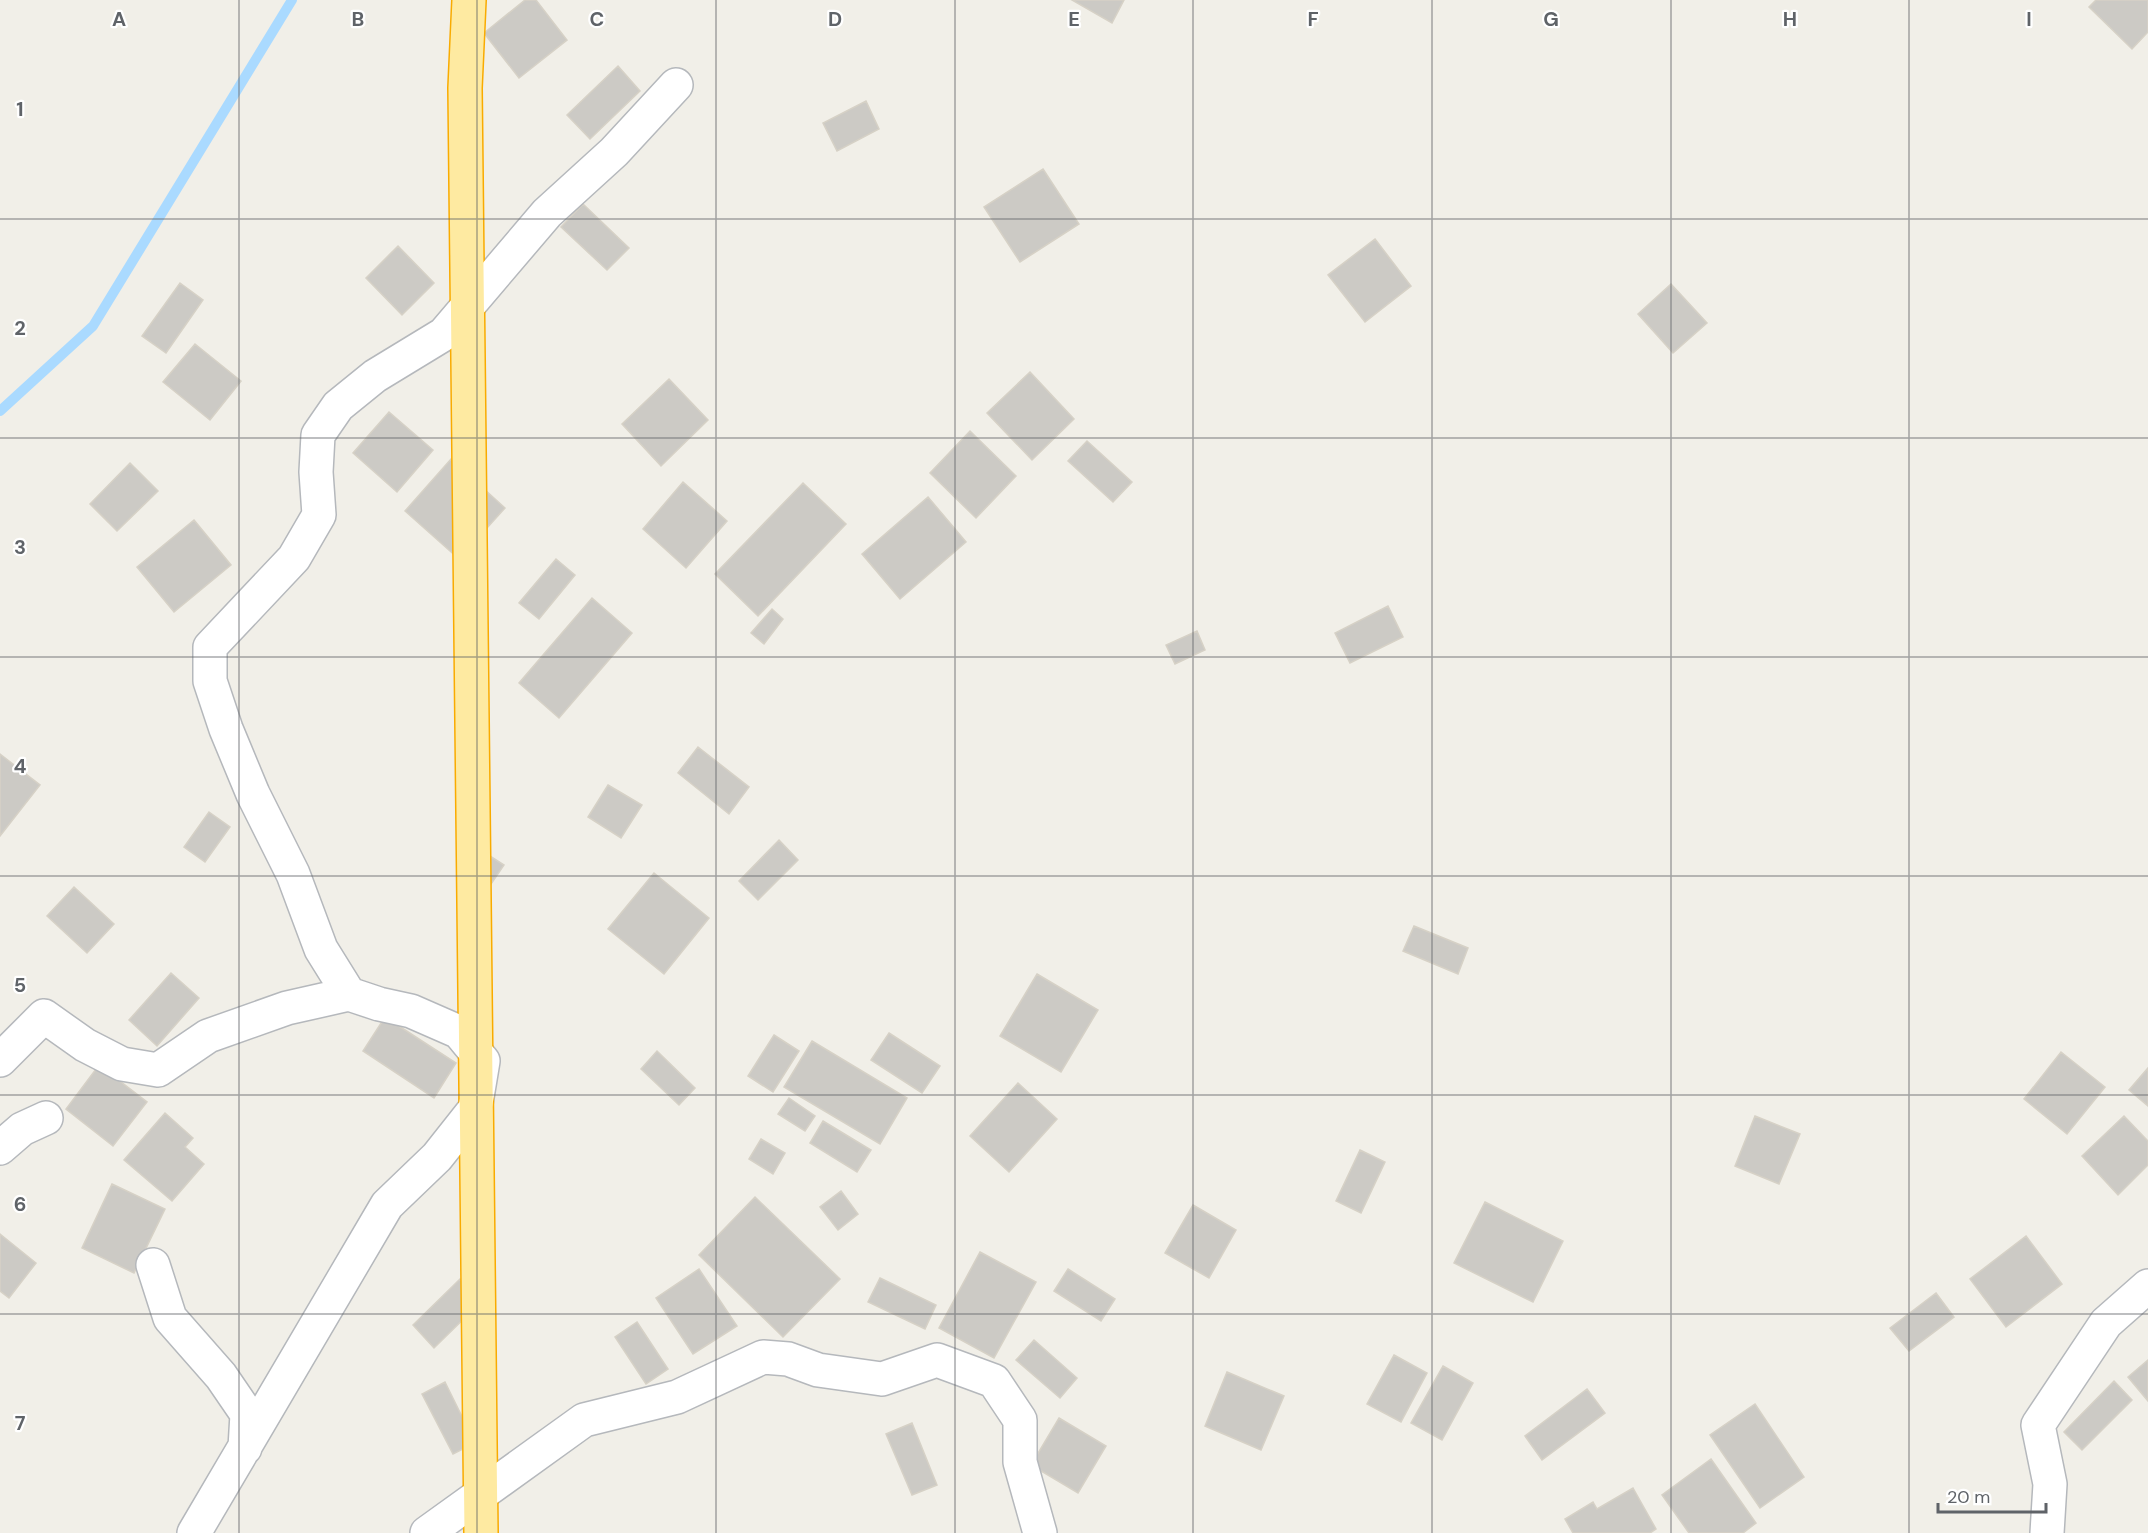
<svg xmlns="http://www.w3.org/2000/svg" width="2148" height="1533" font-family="'DM Sans',sans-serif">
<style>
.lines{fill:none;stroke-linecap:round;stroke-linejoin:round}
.stream{stroke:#aadaff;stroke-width:10}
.building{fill:#cccac5;stroke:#d6d1c6;stroke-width:1.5}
.minor-casing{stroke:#b5b8bc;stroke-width:36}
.trunk-casing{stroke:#f9ab00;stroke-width:36}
.minor{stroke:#fff;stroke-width:33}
.trunk{stroke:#feeaa1;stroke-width:33}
.grid{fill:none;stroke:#5f6368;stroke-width:1.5;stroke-opacity:0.55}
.grid-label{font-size:20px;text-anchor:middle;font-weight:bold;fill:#5f6368;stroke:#fff;stroke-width:4.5;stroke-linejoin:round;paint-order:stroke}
</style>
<rect width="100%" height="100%" fill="#f1efe8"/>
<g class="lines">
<!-- stream -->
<path class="stream" d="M0 411 93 326 292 0"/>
</g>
<!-- building -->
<path class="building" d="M525 0H536L567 40 519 78 484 33Z
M1072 0H1124L1112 23Z
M2096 0H2148V32L2132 49 2089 7Z
M618 66 640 91 590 139 567 115Z
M866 101 879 129 837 151 823 123Z
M1043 169 1079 224 1020 262 984 207Z
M583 204 629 248 607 270 561 227Z
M1375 239 1411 286 1365 322 1328 275Z
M398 246 434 283 402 315 366 278Z
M180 283 203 300 166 353 142 336Z
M1671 284 1707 323 1673 353 1638 314Z
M195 344 241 381 210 420 163 382Z
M1030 372 1074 419 1032 460 987 413Z
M669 379 708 420 661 466 622 424Z
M389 412 433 450 397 492 353 453Z
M970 431 1016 476 976 518 930 473Z
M1087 441 1132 482 1113 502 1068 461Z
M451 459 505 508 459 559 405 511Z
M130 463 158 491 117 531 90 504Z
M683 482 727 521 686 568 643 529Z
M803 483 846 524 758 616 715 574Z
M928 497 966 542 900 599 862 554Z
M194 520 231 565 174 612 137 567Z
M556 559 575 575 539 619 519 603Z
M592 598 632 633 559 718 519 683Z
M1388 606 1403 637 1350 663 1335 633Z
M772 609 783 619 764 644 751 633Z
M1197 631 1205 650 1175 664 1166 645Z
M698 747 749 787 729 814 678 773Z
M0 754 40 785 0 836Z
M608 785 642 805 621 838 588 817Z
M209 812 230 827 205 862 184 847Z
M779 840 798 860 758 900 739 881Z
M479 849 504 865 489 887Z
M654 873 709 918 664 974 608 929Z
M74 887 114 924 87 953 47 916Z
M1414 926 1468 948 1458 974 1403 951Z
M171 973 199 998 157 1046 129 1020Z
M1037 974 1098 1010 1061 1072 1000 1036Z
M385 1017 456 1063 434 1098 363 1051Z
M889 1033 940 1066 922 1093 871 1060Z
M774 1035 799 1051 773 1092 748 1076Z
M812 1041 907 1098 880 1144 784 1087Z
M657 1051 695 1088 679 1105 641 1069Z
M2061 1052 2105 1087 2067 1134 2024 1099Z
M99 1065 147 1102 113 1146 66 1109Z
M2148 1068V1106L2129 1090Z
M1018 1083 1057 1119 1009 1172 970 1136Z
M789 1098 815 1116 805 1131 778 1114Z
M165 1113 193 1138 185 1147 204 1164 172 1201 124 1160Z
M1755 1116 1800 1134 1779 1184 1735 1166Z
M2124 1116 2148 1141V1165L2118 1195 2082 1156Z
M823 1121 871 1150 857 1172 810 1143Z
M761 1139 785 1153 773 1174 749 1159Z
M1360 1150 1385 1162 1361 1213 1336 1201Z
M112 1184 165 1209 134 1273 82 1248Z
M841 1191 858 1214 838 1230 820 1207Z
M755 1197 840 1279 783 1337 699 1255Z
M1485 1202 1563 1241 1533 1302 1454 1263Z
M1193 1205 1236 1230 1209 1278 1165 1253Z
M0 1234 36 1263 9 1298 0 1291Z
M2026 1236 2062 1284 2006 1327 1970 1279Z
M980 1252 1036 1282 994 1358 939 1328Z
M699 1269 737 1326 693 1354 656 1298Z
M1068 1269 1115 1299 1101 1321 1054 1291Z
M880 1278 936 1305 925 1329 868 1302Z
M460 1279 482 1301 434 1348 413 1325Z
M1936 1293 1954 1317 1909 1351 1890 1328Z
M637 1322 668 1369 646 1384 615 1337Z
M1034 1340 1077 1378 1060 1398 1016 1360Z
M1394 1355 1427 1373 1401 1422 1367 1404Z
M2148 1360V1401L2128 1377Z
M1443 1366 1473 1383 1442 1440 1411 1423Z
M1227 1372 1284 1396 1261 1450 1205 1426Z
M2114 1381 2132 1400 2082 1450 2064 1432Z
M445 1382 475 1443 453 1454 422 1394Z
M1587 1389 1605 1413 1542 1460 1525 1436Z
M1755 1404 1804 1477 1760 1508 1710 1435Z
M1059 1418 1106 1446 1078 1493 1031 1465Z
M912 1423 937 1485 912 1495 886 1434Z
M1711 1459 1756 1523 1743 1533H1689L1662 1495Z
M1633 1488 1656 1529 1650 1533H1573L1565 1519 1593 1502 1597 1509Z"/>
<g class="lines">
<!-- minor casing -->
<g class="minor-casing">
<path id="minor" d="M0 1060 44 1016 85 1045 122 1064 158 1070 208 1036 287 1008 349 994
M0 1148 22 1129 46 1118
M153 1265 170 1318 221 1376 247 1414 245 1448
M194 1533 387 1205 437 1157 475 1109 483 1061 459 1032 411 1011 379 1004 349 994 321 949 293 874 253 794 226 729 210 681V647L294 558 319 515 316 472 318 435 338 406 375 376 444 334 547 213 614 152 676 85
M427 1533 584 1420 677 1397 763 1357 788 1359 818 1370 882 1379 937 1360 994 1381 1020 1420V1462L1040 1533
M2047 1533 2050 1484 2038 1425 2106 1323 2148 1286"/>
</g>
<!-- trunk casing -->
<g class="trunk-casing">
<path id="trunk" d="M469 0 465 88 481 1533"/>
</g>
<!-- minor -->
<use href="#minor" class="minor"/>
<!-- trunk -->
<use href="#trunk" class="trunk"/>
</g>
<!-- grid -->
<path class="grid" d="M239 0V1533M477 0V1533M716 0V1533M955 0V1533M1193 0V1533M1432 0V1533M1671 0V1533M1909 0V1533M0 219H2148M0 438H2148M0 657H2148M0 876H2148M0 1095H2148M0 1314H2148"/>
<g class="grid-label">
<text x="119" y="26">A</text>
<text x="358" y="26">B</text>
<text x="597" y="26">C</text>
<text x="835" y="26">D</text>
<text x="1074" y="26">E</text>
<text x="1313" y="26">F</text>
<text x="1551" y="26">G</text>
<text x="1790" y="26">H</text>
<text x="2029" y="26">I</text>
<text x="20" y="116">1</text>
<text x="20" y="335">2</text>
<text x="20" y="554">3</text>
<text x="20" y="773">4</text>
<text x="20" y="992">5</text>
<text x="20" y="1211">6</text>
<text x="20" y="1430">7</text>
</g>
<!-- scale -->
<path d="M1938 1503v9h108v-9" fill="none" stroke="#5f6368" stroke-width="3"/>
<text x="1947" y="1503" font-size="18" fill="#5f6368" stroke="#ffffff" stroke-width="4.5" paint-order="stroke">20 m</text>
</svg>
